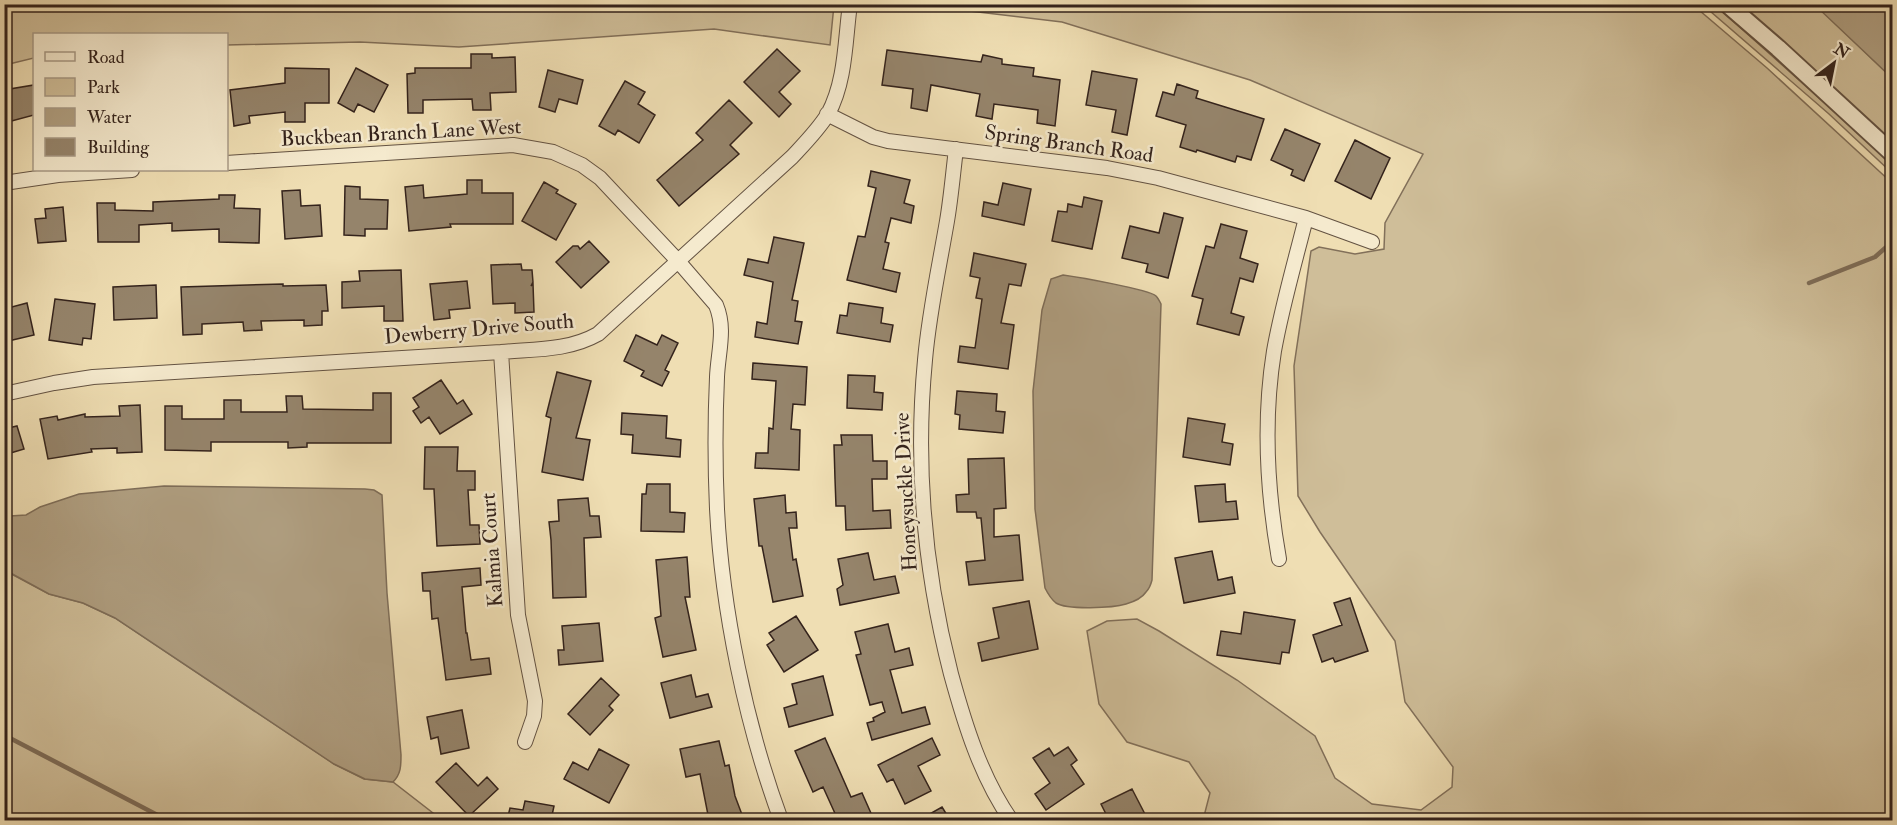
<svg xmlns="http://www.w3.org/2000/svg" width="1897" height="825" font-family="'IM FELL Double Pica',serif">
<style>
.green{fill:#cfbe99;stroke:#82705a;stroke-width:1.5}
.water{fill:#af9e80;stroke:#7e6d58;stroke-width:1.5}
.lines{fill:none;stroke-linecap:round;stroke-linejoin:round}
.stream{stroke:#7e6d58;stroke-width:4.5}
.building{fill:#95846b;stroke:#34231c;stroke-width:1.5}
.minor-casing{stroke:#635242;stroke-width:16}
.tertiary-casing{stroke:#635242;stroke-width:20}
.minor{stroke:#f5eace;stroke-width:14}
.tertiary{stroke:#f5eace;stroke-width:16}
.labels{text-anchor:middle;dominant-baseline:central;stroke-width:5;stroke-linejoin:round;paint-order:stroke}
.street-label{font-size:21px;fill:#34231c;stroke:#f5eace}
</style>
<rect width="100%" height="100%" fill="#efdeb3"/>
<filter id="stains"><feTurbulence type="fractalNoise" baseFrequency=".00333" numOctaves="4"/><feColorMatrix values="0 0 0 0 .2 0 0 0 0 .09 0 0 0 0 .02 0 0 0 .5 -.17"/></filter>
<radialGradient id="worn" r=".72"><stop offset=".6" stop-color="#630" stop-opacity="0"/><stop offset="1" stop-color="#630" stop-opacity=".3"/></radialGradient>
<!-- green -->
<path class="green" d="M1815 4 1892 78V143L1740 5Z
M4 5 5 4 834 5 830 45 714 29 459 47 360 42 227 45 226 34H34V58L5 65Z
M919 5H1693L1767 68 1892 183V820H1203L1210 793 1189 762 1127 742 1099 704 1087 631 1107 621 1137 619 1159 631 1237 680 1315 736 1335 778 1372 804 1421 810 1452 787 1453 767 1405 702 1395 641 1320 532 1298 496 1294 366 1311 251 1319 247 1355 254 1384 249 1385 223 1423 154 1250 80 1062 22Z
M1703 5H1715L1892 163V173L1829 114Z
M4 570 49 594 83 603 115 618 334 764 364 779 393 782 442 820H5Z"/>
<!-- water -->
<path class="water" d="M1820 5H1878L1892 14V78L1818 8Z
M1063 275C1077 277 1148 289 1156 296 1157 297 1160 302 1161 304L1152 580C1151 584 1149 589 1146 592 1142 598 1133 602 1126 604 1113 608 1067 610 1056 603 1051 599 1048 594 1045 588L1035 509 1033 391 1042 310 1051 279Z
M164 486 365 489 374 490 382 495 387 593 401 755C401 766 401 774 393 782L365 779 334 764 115 618 83 603 49 594 5 570V519L10 516 26 515 40 507 79 494Z"/>
<g class="lines">
<!-- stream -->
<path class="stream" d="M1809 283 1875 257 1892 242
M4 735 167 820"/>
</g>
<!-- building -->
<path class="building" d="M777 49 800 71 779 92 791 104 779 117 744 82Z
M887 50 981 62 983 55 1002 59V64L1034 68 1033 76 1060 80 1055 126 1037 123 1038 110 994 104 992 119 976 116 980 94 931 85 927 111 911 108 913 89 882 85Z
M471 54H492V58L515 57 516 92 490 93 491 110H473L472 99 423 100V113H408L407 74 415 73V68H471Z
M285 68 329 69V103H305V122H285V112L249 116 250 123 234 126 230 90 285 83Z
M356 68 388 85 374 112 358 104 354 112 338 103Z
M548 70 583 80 577 104 559 99 555 112 539 107Z
M1092 71 1137 79 1127 135 1112 132 1116 110 1086 105Z
M625 81 645 92 638 104 655 115 639 143 618 130 615 135 599 126Z
M1177 84 1198 91 1196 98 1264 119 1251 160 1237 156 1235 162 1197 150 1196 152 1180 147 1186 125 1156 116 1163 92 1174 95Z
M34 85V115L4 123V90Z
M729 100 752 123 730 145 739 154 679 206 657 180 703 140 696 133Z
M1285 129 1320 144 1304 181 1291 175 1293 170 1271 160Z
M1355 140 1390 158 1371 199 1335 181Z
M871 171 910 180 904 203 914 206 911 223 891 218 885 242 889 243 883 269 900 273 896 292 847 280 858 236 865 237 876 188 868 186Z
M467 180H482V193H513V224H450L451 227 409 231 405 187 423 185 424 198 467 194Z
M544 182 558 190 556 193 576 204 556 240 522 221Z
M1003 183 1031 189 1024 225 982 216 984 202 998 205Z
M345 186 360 187V199L388 200 387 229H365V236L344 235Z
M300 190 301 206 320 205 322 236 285 239 282 191Z
M219 195H235L234 208 260 209 259 243 219 242V229L172 231V223L139 225V242H98L97 203H115V210L153 211V202L219 199Z
M1084 197 1102 201 1092 249 1052 241 1058 211 1067 212 1068 204 1082 207Z
M63 207 66 241 38 243 35 219 46 218 45 209Z
M1164 213 1183 218 1168 278 1146 272 1148 264 1122 258 1130 226 1159 233Z
M1221 224 1247 231 1240 258 1258 264 1253 282 1240 278 1231 313 1244 317 1239 335 1197 324 1203 299 1192 296 1206 246 1214 248Z
M774 237 804 243 792 300 798 301 795 321 802 322 798 344 755 337 757 322 767 324 773 282 744 275 748 259 768 263Z
M589 241 609 262 581 288 556 262 573 246H578L580 249Z
M974 253 1026 264 1021 286 1009 284 1001 323 1014 325 1008 369 958 362 960 346 975 348 982 299 976 298 980 278 970 276Z
M521 264 522 270H532L533 282 531 286 533 284 534 312 515 313V303L493 304 491 265Z
M401 270 403 321H384V306L342 308V282L360 281 359 271Z
M467 281 470 308 449 310 450 318 434 320 430 284Z
M283 284V286L326 285 328 311H322V325L304 326V320L261 321 262 330 244 331 243 322 202 324V334L183 335 181 287Z
M156 285 157 318 114 320 113 287Z
M55 299 95 304 91 339 83 338 82 345 49 340Z
M27 303 34 335 4 342V309Z
M849 303 883 308 881 323 893 325 890 342 837 333 840 315 847 316Z
M636 335 657 345 662 335 678 343 665 370 669 372 662 386 641 376 644 371 624 361Z
M753 363 807 367 805 405 793 404 791 429 800 430 799 470 755 468 756 453H768L769 428 773 429 776 381 752 379Z
M557 372 591 381 576 438 590 440 583 480 542 472 551 418 546 416Z
M848 375 875 376 874 392 883 393 882 410 847 408Z
M441 380 457 404 463 400 472 414 440 434 429 417 421 423 413 411 419 407 413 398Z
M957 391 997 394 996 411 1005 412 1003 433 959 429 960 415 955 414Z
M373 393H391V443H307V447L288 448V442H211V451L165 450V406H182V419H224V400H241V412H287L286 396H302L303 409 373 410Z
M140 405 142 452 117 453V448L91 449 92 452 48 459 40 419 57 416 58 420 85 414V417L120 416 119 406Z
M622 413 667 416 666 438 681 440 680 457 632 453 633 435 621 434Z
M1188 418 1225 424 1222 442 1233 444 1230 465 1183 457Z
M17 426 24 449 4 455V429Z
M841 435H872L873 461H887V479H872L873 511 890 510 891 528 846 530 845 506H836L835 479 834 445H842Z
M425 447H458L457 471H475V490H468L470 525H479L480 544 437 546 434 489H424Z
M1004 458 1006 508 994 509V537L1019 535 1023 580 969 585 966 562 985 560 981 518H977L976 512H957L956 495 969 494 968 459Z
M647 484H670V512L685 513 684 532 641 531 642 494H646Z
M1225 484 1226 502 1236 501 1238 519 1199 522 1195 486Z
M785 495 786 513 796 512 797 528H789L793 560 796 559 803 596 773 602 762 546H759L754 499Z
M588 498 590 516H599L601 537 584 538 586 597 553 598 551 540 549 522 559 521 558 500Z
M1212 551 1218 580 1232 577 1235 593 1184 603 1175 558Z
M868 553 874 580 895 576 899 593 840 605 837 589 843 585 838 559Z
M687 557 690 597H685L696 650 663 657 655 618 661 616 656 560Z
M480 568 481 585 462 587 466 633H467L471 660 489 658 491 674 446 680 438 618 432 619 430 591H423L422 573Z
M1350 598 1368 651 1335 662 1333 658 1322 662 1313 635 1342 625 1334 603Z
M1029 601 1038 649 982 661 978 643 999 638 993 608Z
M1244 612 1295 620 1289 653 1282 652 1280 664 1217 655 1221 631 1241 634Z
M796 616 818 650 784 672 767 645 774 640 769 633Z
M599 623 603 661 559 665 558 650H564L562 626Z
M888 624 895 652 909 648 913 665 890 670 902 713 925 707 930 724 872 740 867 723 874 721 873 718 885 712 882 702 870 705 856 655 861 654 855 632Z
M691 675 696 697 708 694 712 707 670 718 661 683Z
M823 676 833 715 789 727 784 708 797 704 792 684Z
M601 678 619 695 609 706 613 710 590 735 568 714Z
M462 710 469 748 441 754 438 737 431 739 427 717Z
M825 738 851 797 862 793 874 820H838L823 787 813 792 795 751Z
M932 738 940 755 918 766 931 791 905 804 893 779 887 782 878 765Z
M719 741 725 766 729 765 735 796 744 820H709L700 774 686 777 680 749Z
M1068 747 1077 760 1071 765 1084 784 1046 810 1035 794 1050 783 1033 758 1049 748 1054 756Z
M599 749 629 765 609 803 564 779 573 762 588 770Z
M456 763 478 786 487 777 498 789 469 816 436 782Z
M1132 789 1148 820H1109L1101 804Z
M525 801 554 806 551 820H507L510 808 523 810Z
M942 807 950 820H919Z"/>
<g class="lines">
<!-- minor casing -->
<g class="minor-casing">
<path id="minor" d="M827 114 873 137 888 141 1107 168 1158 178 1306 218 1372 242
M956 149C953 173 951 198 947 221 939 268 929 313 925 360 915 465 925 573 951 674 965 725 981 777 1011 820
M226 163 513 145 553 152 582 165 600 178 678 261 716 305C726 329 718 352 717 377 715 421 715 465 717 509 722 610 746 725 781 820
M4 183 58 175 132 170
M501 352 518 615 535 701 534 716 525 742
M4 394 54 383 93 377 501 352C534 349 568 351 598 334L792 157C805 143 818 130 828 114 846 81 845 40 850 4
M1279 559C1267 491 1263 420 1274 351 1282 306 1295 262 1306 218"/>
</g>
<!-- tertiary casing -->
<g class="tertiary-casing">
<path id="tertiary" d="M1727 4 1778 48 1892 153"/>
</g>
<!-- minor -->
<use href="#minor" class="minor"/>
<!-- tertiary -->
<use href="#tertiary" class="tertiary"/>
</g>
<g class="labels">
<!-- street labels -->
<g class="street-label">
<text transform="translate(401 133) rotate(-3)">Buckbean Branch Lane West</text>
<text transform="translate(1069 144) rotate(8)">Spring Branch Road</text>
<text transform="translate(479 329) rotate(-5)">Dewberry Drive South</text>
<text transform="translate(906 492) rotate(-93)">Honeysuckle Drive</text>
<text transform="translate(492 550) rotate(-94)">Kalmia Court</text>
</g>
</g>
<!-- margin -->
<rect width="1897" height="825" fill="none" stroke="#efdeb3" stroke-width="24"/>
<rect x="6" y="6" width="1885" height="813" fill="none" stroke="#34231c" stroke-width="3"/>
<rect x="12" y="12" width="1873" height="801" fill="none" stroke="#34231c" stroke-width="1.5"/>
<!-- legend -->
<rect x="33" y="33" width="195" height="138" fill="#f5eace" stroke="#a89a87" stroke-width="1.5"/>
<rect x="45" y="52" width="30" height="9" fill="#f5eace" stroke="#a89a87" stroke-width="1.5"/>
<text x="87" y="63" font-size="18" fill="#34231c">Road</text>
<rect x="45" y="78" width="30" height="18" fill="#cfbe99" stroke="#a89a87" stroke-width="1.5"/>
<text x="87" y="93" font-size="18" fill="#34231c">Park</text>
<rect x="45" y="108" width="30" height="18" fill="#af9e80" stroke="#a89a87" stroke-width="1.5"/>
<text x="87" y="123" font-size="18" fill="#34231c">Water</text>
<rect x="45" y="138" width="30" height="18" fill="#95846b" stroke="#a89a87" stroke-width="1.5"/>
<text x="87" y="153" font-size="18" fill="#34231c">Building</text>
<!-- north arrow -->
<g transform="translate(1834 63) rotate(32)" stroke="#f5eace" stroke-width="4.5" paint-order="stroke">
<path d="M0-4.5L10 22L0 15L-10 22Z" fill="#34231c"/>
<text y="-9" font-size="16" font-weight="bold" text-anchor="middle" fill="#34231c">N</text>
</g>
<rect width="100%" height="100%" filter="url(#stains)"/>
<rect width="100%" height="100%" fill="url(#worn)"/>
</svg>
